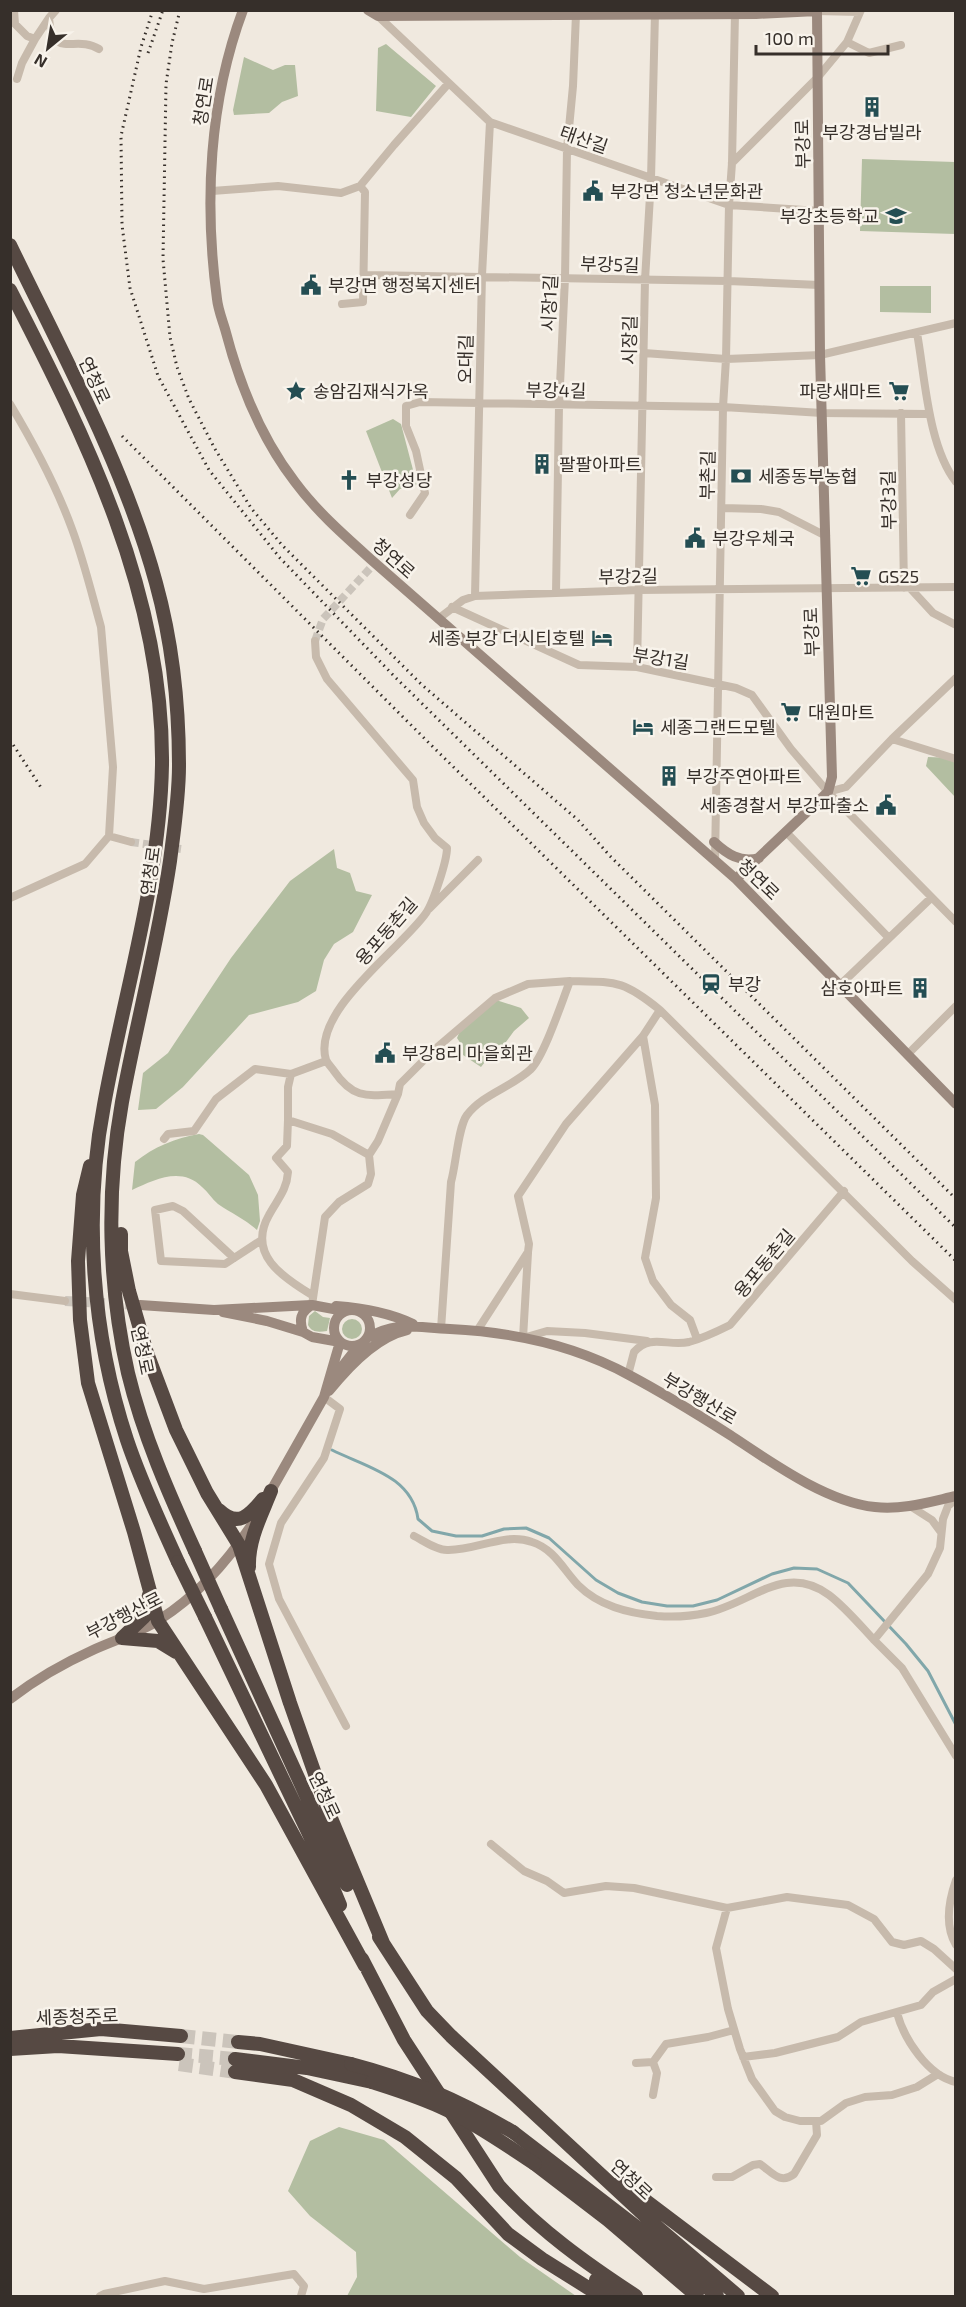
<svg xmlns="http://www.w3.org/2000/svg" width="966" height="2307" font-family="'Exo 2','Noto Sans KR',sans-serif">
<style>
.green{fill:#b3bea1}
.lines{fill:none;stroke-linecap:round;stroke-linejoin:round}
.stream{stroke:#81a7aa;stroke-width:3}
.street-tunnel{stroke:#cbc4bb;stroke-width:8;stroke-dasharray:8 4;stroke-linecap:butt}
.secondary-tunnel{stroke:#cbc4bb;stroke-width:10;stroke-dasharray:10 5;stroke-linecap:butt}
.highway-tunnel{stroke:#cbc4bb;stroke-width:14;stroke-dasharray:14 7;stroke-linecap:butt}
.street{stroke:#c7baac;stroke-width:8}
.secondary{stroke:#9b897e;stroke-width:10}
.highway{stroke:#564943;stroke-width:14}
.rail{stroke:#362f2a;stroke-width:3;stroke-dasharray:1.5 4.5;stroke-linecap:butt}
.highway-bridge{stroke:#564943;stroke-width:14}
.labels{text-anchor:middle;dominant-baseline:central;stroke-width:5;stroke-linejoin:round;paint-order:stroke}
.street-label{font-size:18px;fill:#362f2a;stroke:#f8f3eb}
.poi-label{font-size:18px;fill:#362f2a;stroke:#f8f3eb;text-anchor:start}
</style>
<rect width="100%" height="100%" fill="#f0e9df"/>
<!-- green -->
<path class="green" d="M386 44 436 86 411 117 376 111 378 48Z
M244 57 273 70 285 65H295L298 96 282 102 269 113 234 115 233 110Z
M862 159 955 162V234L860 231Z
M880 286H931V313L880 312Z
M393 419 401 424 417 485 400 489 392 498 366 431Z
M928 757 955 758V797L926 766Z
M334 849 337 868 350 873 356 891 372 895 353 932 334 944 324 960 316 991 298 1002 249 1015 183 1087 156 1109 138 1110 143 1073 168 1053 231 958 290 881Z
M496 1000 521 1008 529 1018 514 1031 503 1046 496 1048 481 1067 463 1055V1047L457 1038 460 1031Z
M199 1134 203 1135 249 1175 258 1195 260 1221 257 1230C245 1219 231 1213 218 1204 212 1199 208 1192 202 1187 181 1166 154 1180 132 1190L135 1162C154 1147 175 1138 199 1134Z
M315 1311 323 1317 330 1318 327 1331C319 1332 312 1333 308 1325L309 1316Z
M342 1329a10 10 0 1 1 20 0a10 10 0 1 1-20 0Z
M339 2127 384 2140 520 2257 576 2296H347L357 2277 356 2252 310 2216 288 2191 310 2141Z"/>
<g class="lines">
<!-- stream -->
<path class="stream" d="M332 1450C366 1467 412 1476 418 1519L432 1531 456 1536H482L504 1529 526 1528 549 1538 596 1580 618 1593 642 1602 667 1606H693L717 1600 772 1574 794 1568 817 1569 848 1583 906 1644 928 1671 956 1725"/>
<!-- street-tunnel -->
<path class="street-tunnel" d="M315 641 323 619 375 563
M131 842 181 849"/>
<!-- secondary-tunnel -->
<path class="secondary-tunnel" d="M65 1301 140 1305"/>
<!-- highway-tunnel -->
<path class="highway-tunnel" d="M181 2036 238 2042
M178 2054 235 2059
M179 2064 235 2072"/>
<!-- street -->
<path class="street" d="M14 10 15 24 27 36 35 39 49 18
M56 10 49 18C52 61 75 34 99 49
M817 11 860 12
M378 16 490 122 729 205 819 211
M847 42 869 53 901 45
M17 79 22 63 35 39
M732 163 818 77 847 42 861 10
M212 191 278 186 341 193 360 186 394 145 448 84
M364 275 728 281 819 285
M342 304 363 302 365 192 360 186
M917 333C925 377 928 446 956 482
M644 353 726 359 820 355 956 323
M10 404C34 444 56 485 72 529 84 561 92 595 101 627L113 767 109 836 85 864 10 898
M901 413 904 588
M722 508 761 509 779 512 826 536
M410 515 425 493 416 451 406 426V406L420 402 723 407 822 413 929 414
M910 588 933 613 956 625
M556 593 559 406 565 278 567 149 573 86 576 14
M475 596 482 275 490 122
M452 607 579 665 637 667 736 688 752 695 791 749 828 792 956 922
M438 619 463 600 475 596 639 590 956 587
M315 641 316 657 327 679 413 780 417 807 424 823 435 838 447 848C447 861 433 903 426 913 401 949 311 1011 326 1060 328 1064 332 1068 334 1071 353 1099 367 1096 398 1094L400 1084 434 1050 495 998 528 984 570 981
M637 667 645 280 651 179 655 13
M892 739 956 678
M828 792 846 787 892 739 956 759
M786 832 889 938
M109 836 131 842
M715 860 723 407 726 359 729 205 732 163 735 13
M429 909 478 860
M840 985 931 898
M660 1010 643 1036 655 1105 656 1198 645 1258 653 1281 671 1305 690 1320 697 1339
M907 1055 956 1006
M326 1061 291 1074 288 1087V1120L332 1134 369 1155
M288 1120 287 1146 276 1158 288 1172C287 1190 277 1200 269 1215 247 1254 282 1277 312 1295
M164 1139 168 1134 194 1131 216 1099 255 1069 291 1074
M528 1253 523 1338 547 1331 585 1333 647 1341
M234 1258 183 1211 173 1206 155 1210 161 1261 225 1264 260 1241
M10 1294 65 1301
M312 1305 325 1217 339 1202 368 1184 371 1174 369 1155 378 1141 398 1094
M441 1329 451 1182C456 1165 458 1127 467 1115 483 1094 512 1087 531 1069 545 1054 562 1001 570 981 617 982 623 980 660 1010L912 1261 956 1300
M477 1331 528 1252 529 1244 518 1196 566 1124 643 1036
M628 1375 634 1352C651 1333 668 1347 689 1342 704 1338 716 1332 730 1325L844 1191
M324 1397 340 1409 324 1458 281 1523 269 1564 279 1599 346 1726
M956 1499 948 1506 943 1519 940 1548 928 1574 874 1640 902 1668 956 1756
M910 1506 932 1520 940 1531
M414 1536C424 1541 437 1550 447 1550 476 1551 504 1532 532 1542 554 1549 563 1569 578 1585 599 1606 628 1613 657 1616 671 1617 692 1616 706 1613 751 1604 784 1562 829 1595 845 1607 860 1625 874 1640
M503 1854 491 1844 524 1871 547 1881 564 1893 606 1886 634 1888 727 1908 787 1897 848 1905 874 1919 892 1942 904 1945 921 1941 934 1949 956 1969
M956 1880C949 1900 944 1925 956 1945
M727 1908 716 1948 728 2009 740 2049 752 2079 775 2111 785 2117 800 2121H821L846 2103 865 2097 892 2095 917 2087 938 2074
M897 2013C904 2039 928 2076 956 2082
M743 2057 775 2053 838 2037 861 2022 921 2005 933 1992 956 1979
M636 2063 653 2062
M653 2095 657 2073 653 2062 666 2044 708 2037 734 2030
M716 2177H732L753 2165 760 2164C772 2172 780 2185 794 2174L817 2135 816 2121
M100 2296 104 2294 165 2281 204 2289 294 2274 304 2286 301 2296"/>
<!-- secondary -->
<path class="secondary" d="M243 10C209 101 204 203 217 299 218 309 222 319 225 329 239 383 261 438 295 482 318 513 346 537 375 563L736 879 956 1104
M368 10 378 16 756 14 817 11
M714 842C727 854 740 863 759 858
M736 879 828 792 832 777 820 355 817 11
M140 1305 214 1310 311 1305
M336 1306C363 1308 388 1312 413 1324
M334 1328a18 18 0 1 1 36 0a18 18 0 1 1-36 0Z
M223 1312 267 1321 303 1332
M367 1338C398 1320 416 1328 450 1329 512 1332 574 1345 629 1375 663 1393 697 1414 730 1435 771 1462 826 1502 875 1507 903 1510 929 1502 956 1496
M337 1373 359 1345
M329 1391C349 1366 376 1337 407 1330
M268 1496 324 1397 340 1342 312 1337 303 1332C299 1320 300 1312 312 1305L344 1311
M10 1699C36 1679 64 1663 93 1650 115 1640 139 1633 159 1620 200 1594 230 1559 256 1518"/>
<!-- highway -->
<path class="highway" d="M10 245C62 353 125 468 156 583 172 641 179 705 179 766 179 797 174 830 170 861 158 942 137 1021 122 1102 106 1191 108 1285 128 1373 143 1435 169 1494 195 1551
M10 290C86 438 164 594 162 765 160 880 124 993 104 1105 83 1215 92 1334 127 1440 141 1482 160 1522 178 1562
M90 1166 83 1195 78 1261 80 1320 88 1383 134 1532 158 1621 266 1785 365 1966
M121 1234V1251L129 1291 147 1353 176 1430 207 1493 239 1545 290 1703 328 1811 383 1943
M219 1510C238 1528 249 1516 263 1499
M249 1567C248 1540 261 1516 271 1491
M221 1609 347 1885
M205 1617 320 1857 340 1905
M122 1638 158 1641 176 1652
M122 1638 144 1617 149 1595
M379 1937 427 2011 451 2036 655 2225 738 2296
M362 1959 404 2040 499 2186C539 2230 587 2264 636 2296
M10 2038 101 2029 181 2036
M238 2042 260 2044 351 2064
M10 2049 58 2046 178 2054
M235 2059 307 2068 372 2082
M235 2072 293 2080 351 2105 405 2137 456 2178 508 2234 542 2259 601 2296
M513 2132 643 2232 717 2296
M535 2164 608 2220 697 2296
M621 2182 772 2296
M596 2280 617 2296"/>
<!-- rail -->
<path class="rail" d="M153 10 141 47 121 136 122 225 130 288 158 376 209 470 280 558 395 677 956 1228
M180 10 172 43 166 84 163 259 170 337 177 367 189 399 215 449 251 508 282 545 421 684 578 820 610 856 956 1199
M148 53 163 10
M122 436 427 741 956 1261
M10 740 42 789"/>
<!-- highway-bridge -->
<path class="highway-bridge" d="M195 1551 221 1609
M178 1562 205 1617
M351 2064C412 2080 458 2100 513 2132
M372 2082C397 2090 423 2098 447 2110 478 2125 506 2145 535 2164"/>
</g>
<!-- icons -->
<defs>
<g id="building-bare" transform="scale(1.62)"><path d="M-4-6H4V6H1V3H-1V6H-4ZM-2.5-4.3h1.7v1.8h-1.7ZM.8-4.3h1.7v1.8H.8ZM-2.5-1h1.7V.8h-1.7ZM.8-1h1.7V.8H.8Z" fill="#244e53" stroke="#f8f3eb" stroke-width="2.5" paint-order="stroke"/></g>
<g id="civic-bare" transform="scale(1.62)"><path d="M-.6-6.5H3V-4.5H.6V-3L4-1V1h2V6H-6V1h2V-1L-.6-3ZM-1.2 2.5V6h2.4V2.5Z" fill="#244e53" stroke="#f8f3eb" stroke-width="2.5" paint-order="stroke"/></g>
<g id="school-bare" transform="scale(1.62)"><path d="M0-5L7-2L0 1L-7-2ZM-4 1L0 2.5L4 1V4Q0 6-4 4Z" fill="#244e53" stroke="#f8f3eb" stroke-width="2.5" paint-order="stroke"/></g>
<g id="sight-bare" transform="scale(1.62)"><path d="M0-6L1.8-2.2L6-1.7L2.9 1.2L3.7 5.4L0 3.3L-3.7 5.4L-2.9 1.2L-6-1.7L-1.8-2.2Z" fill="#244e53" stroke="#f8f3eb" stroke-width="2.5" paint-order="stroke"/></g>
<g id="supermarket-bare" transform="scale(1.62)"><path d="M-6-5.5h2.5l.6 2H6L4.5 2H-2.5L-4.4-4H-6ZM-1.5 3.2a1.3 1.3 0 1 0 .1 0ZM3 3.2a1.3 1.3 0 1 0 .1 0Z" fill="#244e53" stroke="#f8f3eb" stroke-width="2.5" paint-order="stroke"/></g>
<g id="bank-bare" transform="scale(1.62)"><path d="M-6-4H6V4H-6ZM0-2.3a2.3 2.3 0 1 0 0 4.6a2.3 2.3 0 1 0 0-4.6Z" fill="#244e53" stroke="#f8f3eb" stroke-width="2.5" paint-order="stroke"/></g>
<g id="church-bare" transform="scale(1.62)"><path d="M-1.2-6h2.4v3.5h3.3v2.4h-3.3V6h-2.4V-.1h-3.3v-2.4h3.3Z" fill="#244e53" stroke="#f8f3eb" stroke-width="2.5" paint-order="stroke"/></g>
<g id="hotel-bare" transform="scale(1.62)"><path d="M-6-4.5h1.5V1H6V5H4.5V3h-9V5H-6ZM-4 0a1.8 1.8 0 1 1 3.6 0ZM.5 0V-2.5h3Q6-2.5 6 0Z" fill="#244e53" stroke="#f8f3eb" stroke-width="2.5" paint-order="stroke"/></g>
<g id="station-bare" transform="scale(1.62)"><path d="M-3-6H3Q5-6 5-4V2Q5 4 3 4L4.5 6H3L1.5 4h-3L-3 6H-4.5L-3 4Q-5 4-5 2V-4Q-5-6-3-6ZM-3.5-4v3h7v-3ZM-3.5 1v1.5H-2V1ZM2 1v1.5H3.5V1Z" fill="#244e53" stroke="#f8f3eb" stroke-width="2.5" paint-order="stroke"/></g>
</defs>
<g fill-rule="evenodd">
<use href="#building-bare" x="872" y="107"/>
<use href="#civic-bare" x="593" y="191"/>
<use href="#school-bare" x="896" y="216"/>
<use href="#civic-bare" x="311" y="285"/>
<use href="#sight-bare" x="296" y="391"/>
<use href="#supermarket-bare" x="899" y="391"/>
<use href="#building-bare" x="542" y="464"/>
<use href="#bank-bare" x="741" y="476"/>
<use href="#church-bare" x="349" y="480"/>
<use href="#civic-bare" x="695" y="538"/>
<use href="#supermarket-bare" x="861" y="576"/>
<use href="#hotel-bare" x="602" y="638"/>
<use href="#supermarket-bare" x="791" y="712"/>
<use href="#hotel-bare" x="643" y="727"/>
<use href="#building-bare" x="669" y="776"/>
<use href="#civic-bare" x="886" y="805"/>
<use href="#station-bare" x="711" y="984"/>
<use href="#building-bare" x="920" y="988"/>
<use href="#civic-bare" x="385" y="1053"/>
</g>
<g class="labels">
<!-- street labels -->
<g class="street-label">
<text transform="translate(203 101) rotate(-81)">청연로</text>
<text transform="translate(584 139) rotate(19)">태산길</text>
<text transform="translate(802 144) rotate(-91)">부강로</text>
<text transform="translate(610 264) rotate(2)">부강5길</text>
<text transform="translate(549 303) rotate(-87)">시장1길</text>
<text transform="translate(629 340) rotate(-89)">시장길</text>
<text transform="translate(465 359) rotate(-89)">오대길</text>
<text transform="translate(95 380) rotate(65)">연청로</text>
<text transform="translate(556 390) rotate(1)">부강4길</text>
<text transform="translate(707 475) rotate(-89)">부촌길</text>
<text transform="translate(888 500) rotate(-91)">부강3길</text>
<text transform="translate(394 558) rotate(42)">청연로</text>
<text transform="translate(628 576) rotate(-1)">부강2길</text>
<text transform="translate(811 632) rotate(-92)">부강로</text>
<text transform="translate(661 658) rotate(9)">부강1길</text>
<text transform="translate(150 871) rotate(-82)">연청로</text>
<text transform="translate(759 879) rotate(44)">청연로</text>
<text transform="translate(386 931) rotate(-49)">용포동촌길</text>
<text transform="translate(764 1263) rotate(-50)">용포동촌길</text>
<text transform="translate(143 1350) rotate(78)">연청로</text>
<text transform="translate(700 1398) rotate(31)">부강행산로</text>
<text transform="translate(124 1615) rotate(-27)">부강행산로</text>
<text transform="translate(325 1795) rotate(65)">연청로</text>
<text transform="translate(77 2016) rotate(-2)">세종청주로</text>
<text transform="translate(632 2179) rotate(43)">연청로</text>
</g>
<!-- poi labels -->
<g class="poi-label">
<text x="872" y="132" text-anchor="middle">부강경남빌라</text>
<text x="610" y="191">부강면 청소년문화관</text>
<text x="879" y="216" text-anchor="end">부강초등학교</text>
<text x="328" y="285">부강면 행정복지센터</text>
<text x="313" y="391">송암김재식가옥</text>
<text x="882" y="391" text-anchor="end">파랑새마트</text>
<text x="559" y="464">팔팔아파트</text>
<text x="758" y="476">세종동부농협</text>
<text x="366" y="480">부강성당</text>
<text x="712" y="538">부강우체국</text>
<text x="878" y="576">GS25</text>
<text x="585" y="638" text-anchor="end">세종 부강 더시티호텔</text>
<text x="808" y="712">대원마트</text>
<text x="660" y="727">세종그랜드모텔</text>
<text x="686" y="776">부강주연아파트</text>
<text x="869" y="805" text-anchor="end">세종경찰서 부강파출소</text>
<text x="728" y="984">부강</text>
<text x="903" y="988" text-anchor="end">삼호아파트</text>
<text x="402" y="1053">부강8리 마을회관</text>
</g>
</g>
<!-- border -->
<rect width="966" height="2307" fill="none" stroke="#362f2a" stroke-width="24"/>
<!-- north arrow -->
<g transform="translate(48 48) rotate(210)" stroke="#f8f3eb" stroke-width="4.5" paint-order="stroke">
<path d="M0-4.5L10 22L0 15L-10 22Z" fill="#362f2a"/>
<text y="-9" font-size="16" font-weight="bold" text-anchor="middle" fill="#362f2a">N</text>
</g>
<!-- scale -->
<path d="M756 45v9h132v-9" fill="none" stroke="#362f2a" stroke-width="3"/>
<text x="765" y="45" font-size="18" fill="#362f2a" stroke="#f8f3eb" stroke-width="4.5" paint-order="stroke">100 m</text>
</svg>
